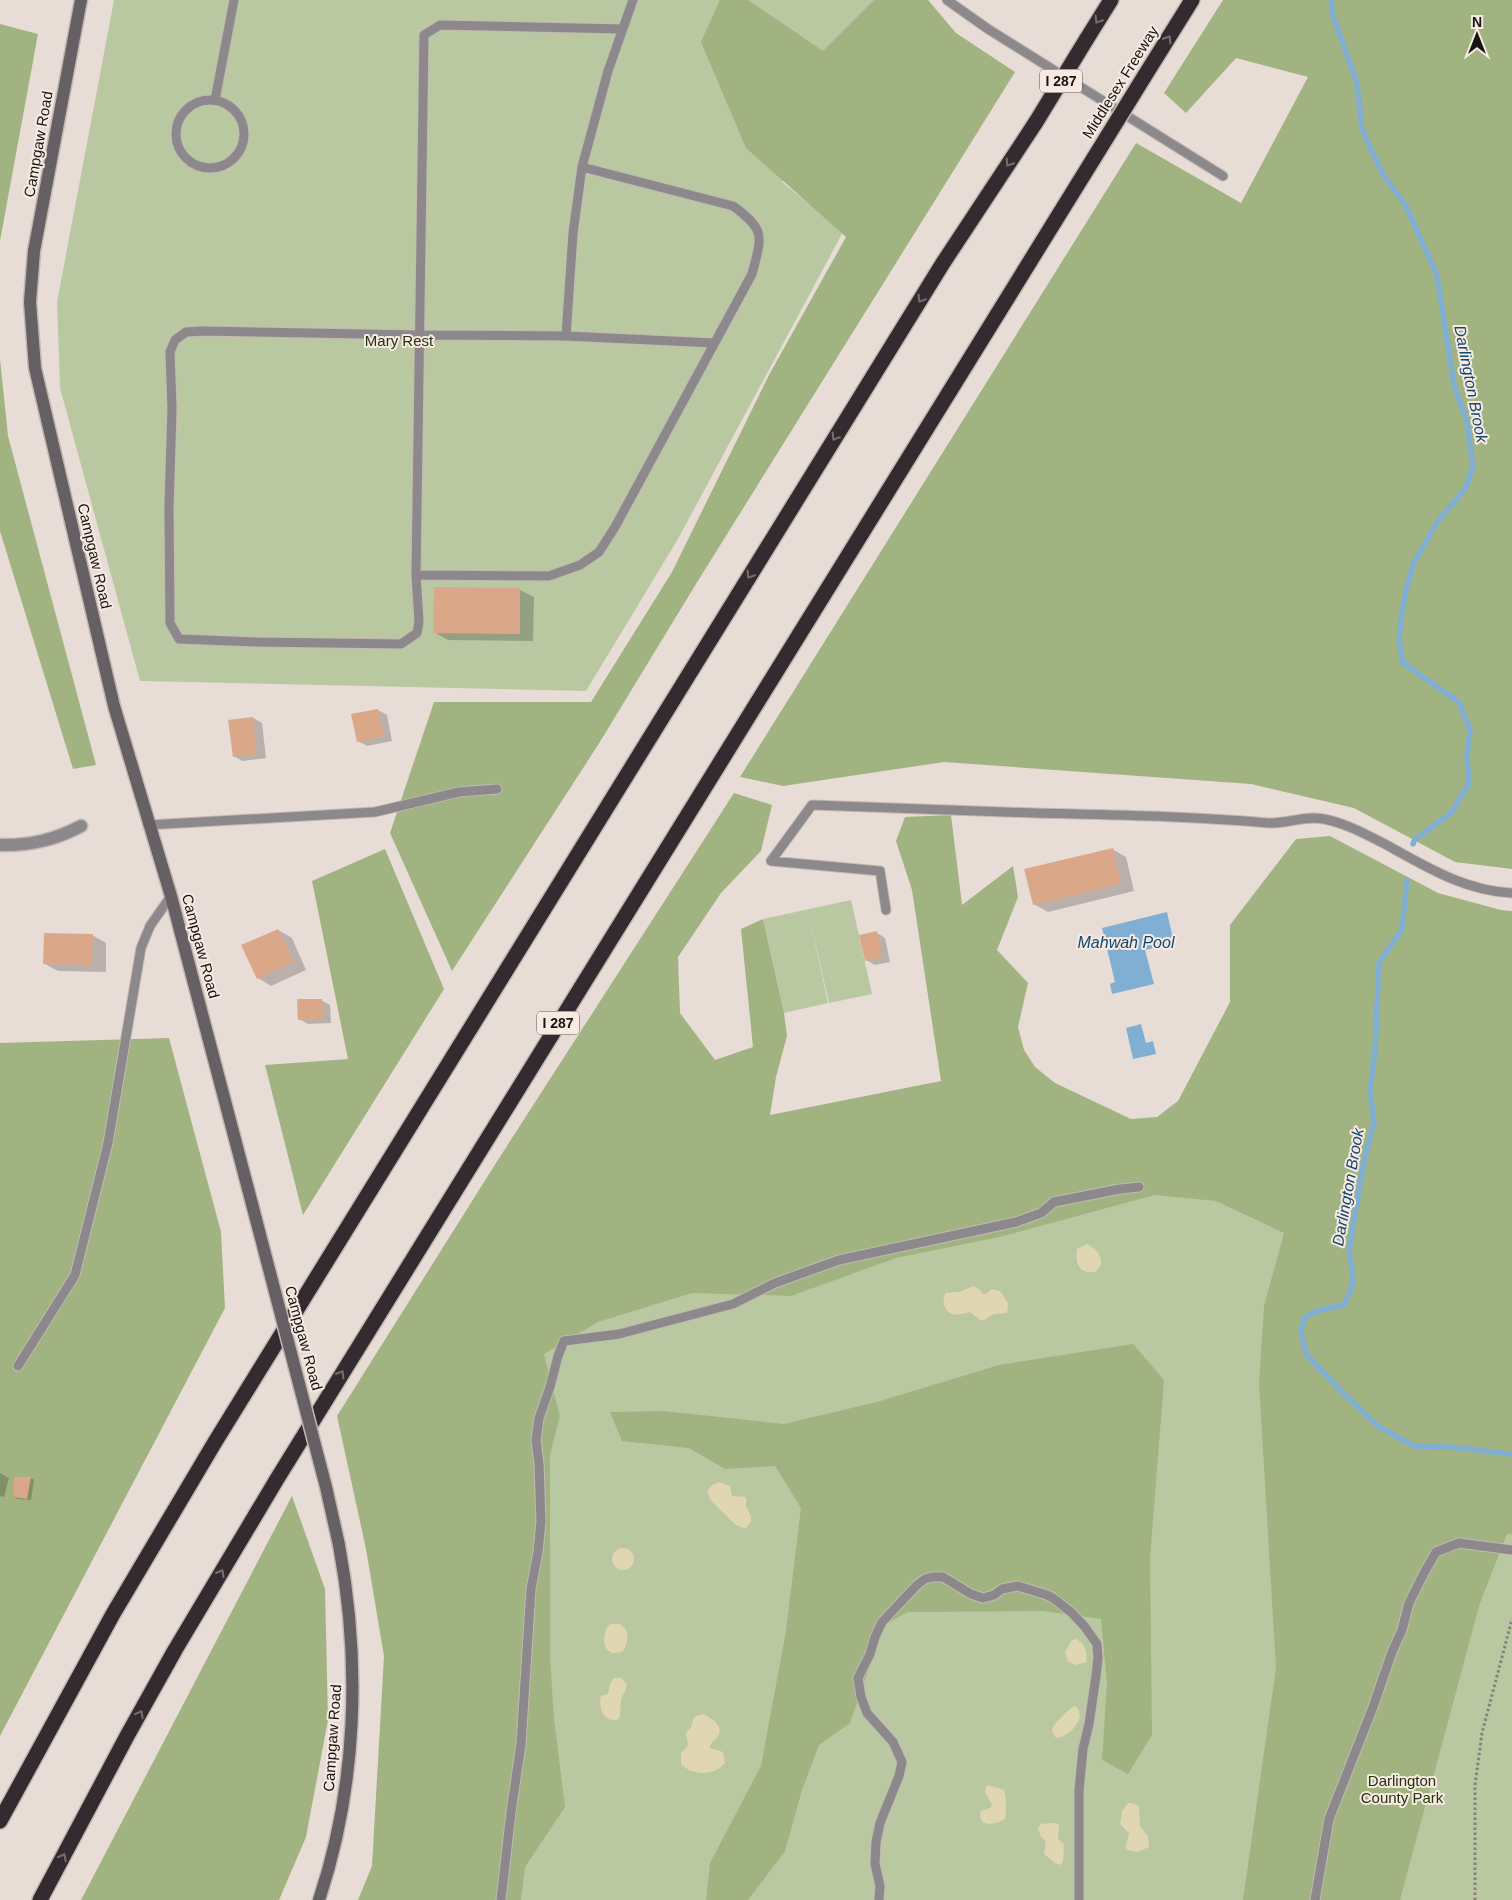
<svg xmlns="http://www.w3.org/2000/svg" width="1512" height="1900" font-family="Arial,sans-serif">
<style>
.green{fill:#bac8a2}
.forest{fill:#a1b380}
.sand{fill:#e0d6b1}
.water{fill:#81afd4}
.shadow{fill:#0003}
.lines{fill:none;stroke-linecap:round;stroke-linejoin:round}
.stream{stroke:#81afd4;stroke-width:5.5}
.building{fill:#daa889}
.service-casing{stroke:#c3b9b3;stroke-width:11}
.minor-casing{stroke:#c3b9b3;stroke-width:15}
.secondary-casing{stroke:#c3b9b3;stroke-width:15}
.motorway-casing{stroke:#c3b9b3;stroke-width:18}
.path{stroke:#877f7a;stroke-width:3;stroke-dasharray:2.5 2.5;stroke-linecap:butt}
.service{stroke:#8d888b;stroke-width:9}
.minor{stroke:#8d888b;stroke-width:12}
.secondary{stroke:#665f63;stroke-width:12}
.motorway{stroke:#332b30;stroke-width:15}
.secondary-bridge-casing{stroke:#c3b9b3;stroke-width:15;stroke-linecap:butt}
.motorway-bridge-casing{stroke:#c3b9b3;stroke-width:18;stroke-linecap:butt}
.secondary-bridge{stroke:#665f63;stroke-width:12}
.motorway-bridge{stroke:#332b30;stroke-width:15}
.oneway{stroke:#776e6f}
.labels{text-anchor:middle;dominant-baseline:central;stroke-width:4;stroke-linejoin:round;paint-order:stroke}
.shield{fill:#f6eae3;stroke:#5b5451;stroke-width:1}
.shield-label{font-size:14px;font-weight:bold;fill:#181412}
.street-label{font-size:15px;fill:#181412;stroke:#f6eae3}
.park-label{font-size:15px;fill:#26320a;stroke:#f6eae3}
.water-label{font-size:16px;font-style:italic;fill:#12486d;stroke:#f6eae3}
</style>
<rect width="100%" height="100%" fill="#e8ddd6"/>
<!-- green -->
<path class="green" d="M114 0H878L873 48 782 182 843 232 678 539 586 691 140 681 60 388 57 302Z
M851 900 872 994 829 1003 808 911 828 1003 784 1013 763 919Z
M1054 1182 1512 1233V1900H473L531 1360 560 1314Z"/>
<!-- forest -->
<path class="forest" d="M720 0H748L823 51 874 0H928L956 33 1015 72 696 584 598 745 452 971 390 833 434 702H591L672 572 769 375 846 237 746 148 701 42Z
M1223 0H1512V869L1455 862 1354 808 1251 784 944 762 783 786 740 777 1136 143 1241 203 1308 77 1236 58 1186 113 1164 93Z
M0 24 38 34 0 241Z
M0 359 8 436 96 765 73 769 0 531Z
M734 793 772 805 761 851 721 893 678 957 680 1013 715 1060 753 1047 741 929 763 919 784 1013 787 1036 776 1077 770 1115 941 1081 912 890 896 841 905 817 951 815 962 905 1013 866 1018 897 997 950 1028 983 1018 1027 1024 1050 1035 1067 1055 1083 1131 1119 1157 1117 1178 1101 1230 1002V925L1296 839 1330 836 1438 893 1501 910 1512 911V1534H1507L1480 1603 1400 1900H1243L1276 1668 1259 1383 1264 1306 1284 1233 1216 1201 1155 1195 999 1237 896 1258 791 1296 692 1293 598 1322 544 1354 560 1416 550 1455V1657L554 1719 565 1807 525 1867 521 1900H358L372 1866 384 1656 366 1549 337 1416 496 1163Z
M385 849 444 989 303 1215 265 1065 348 1059 312 881Z
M169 1038 221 1232 225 1308 0 1736V1043Z
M1133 1344 1164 1380 1150 1559 1152 1735 1128 1774 1102 1760 1107 1683 1101 1619 1043 1611 908 1612 884 1625 850 1723 819 1745 802 1790 785 1851 748 1900H706L710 1863 761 1766 786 1631 801 1508 775 1466 725 1469 689 1448 622 1441 610 1412 663 1411 784 1424 877 1402 999 1365Z
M292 1496 325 1589 328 1720 306 1837 279 1900H81Z"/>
<!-- sand -->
<path class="sand" d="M1087 1244C1096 1249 1102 1255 1101 1265L1095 1272C1079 1274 1075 1264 1077 1249Z
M974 1286 980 1290 983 1294H986L992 1289 1000 1291 1008 1303 1007 1313 994 1314 984 1320H980L970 1312C965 1313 959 1316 953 1314 944 1312 941 1300 946 1293L959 1292Z
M719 1482 730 1486 732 1496 746 1497V1506L751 1516V1522L746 1528C735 1527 730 1519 723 1512 713 1503 697 1490 719 1482Z
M612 1559a11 11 0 1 1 22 0a11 11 0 1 1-22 0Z
M610 1624H620C630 1630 629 1643 622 1652 619 1652 617 1653 614 1653 600 1651 603 1631 610 1624Z
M1076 1639C1085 1643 1088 1653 1086 1662L1076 1665 1068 1661 1065 1652 1072 1640Z
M614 1678H621L627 1684C626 1691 622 1695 621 1701 620 1707 621 1713 619 1719 604 1724 598 1709 601 1696L608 1694 610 1684Z
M1075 1706C1089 1716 1069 1738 1056 1738 1054 1735 1052 1732 1052 1730 1052 1725 1070 1708 1075 1706Z
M703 1714C711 1718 724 1725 718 1736 716 1740 712 1741 710 1746V1748L723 1752 725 1763C715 1776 692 1776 681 1764V1753L688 1746 686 1733 691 1727 694 1717Z
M988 1785 1004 1790C1007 1798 1006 1811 1005 1819 995 1825 977 1828 981 1811L990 1808 992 1805 985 1792 986 1787Z
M1128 1803H1131L1139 1806 1140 1826 1148 1836 1149 1847 1138 1852 1127 1850 1126 1846 1129 1833 1120 1824 1122 1811Z
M1053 1823 1059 1824 1058 1839 1064 1844 1063 1862 1060 1865 1055 1863 1044 1854 1046 1841 1041 1837 1038 1828 1041 1824Z"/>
<!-- water -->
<path class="water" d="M1167 912 1174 943 1145 950 1154 984 1112 994 1110 984 1115 982 1102 928Z
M1141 1024 1146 1043 1153 1041 1156 1054 1133 1059 1126 1028Z"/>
<!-- shadow -->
<path class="shadow" d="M435 588 520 590 534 597 533 641 448 640 434 632Z
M378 710 387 715 392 741 367 746 358 741Z
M253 718 262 723 266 758 242 761 234 756Z
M1112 849 1126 857 1134 891 1048 912 1034 904Z
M278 930 292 938 306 970 271 986 258 978Z
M877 933 885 938 890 962 875 965 866 960Z
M92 935 106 943V972L58 971 45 964Z
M321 1000 330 1005 331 1023 308 1024 299 1019Z
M0 1473 9 1478 4 1497 0 1496Z
M31 1478 34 1480 31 1500 18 1499 14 1497Z"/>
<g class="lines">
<!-- stream -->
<path class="stream" d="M1331 0 1333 16 1357 83 1362 129 1382 173 1406 206 1437 275 1454 385 1467 422 1473 468 1465 489 1437 522 1413 564 1406 590 1402 612 1399 640 1403 663 1459 702 1470 730 1467 756 1469 784 1450 814 1415 839 1413 844
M1407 880 1402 929 1379 963 1375 1052 1370 1090 1374 1122 1364 1161 1349 1250 1353 1276 1351 1290 1344 1305 1320 1310 1305 1317 1301 1330 1306 1354 1343 1393 1378 1426 1414 1446 1450 1447 1512 1454"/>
</g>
<!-- building -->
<path class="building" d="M434 587 520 588V634L433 633Z
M378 709 384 736 357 742 351 714Z
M253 717 257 754 233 757 228 720Z
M1113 848 1121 884 1033 905 1024 869Z
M278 929 294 962 257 979 241 945Z
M877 931 882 957 865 961 859 935Z
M44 933 93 934 92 965 43 964Z
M297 999H322L323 1019 298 1020Z
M14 1477H31L27 1499 13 1497Z"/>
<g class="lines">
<!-- service casing -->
<g class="service-casing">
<path id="service" d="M947 0 988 29 1223 176
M176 134a34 34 0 1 1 68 0a34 34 0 1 1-68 0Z
M215 100 234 0
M582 167 733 206C766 230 762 236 752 274L615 527 599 552 580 565 549 576 416 575 424 35 440 25 623 29
M566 336 573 233 582 167 608 71 633 0
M416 575 419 622 417 633 401 644 257 642 179 639 170 623 169 507 172 409 170 352 175 340 186 332 203 331 418 335 566 336 714 343
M148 825 375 812 459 792 497 789
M886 910 880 871 771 861 812 805C886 808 960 811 1035 813 1113 815 1190 816 1268 823 1287 824 1305 815 1324 819 1345 823 1365 834 1383 843 1425 866 1464 891 1512 893
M18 1366 75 1275 108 1143 141 948 150 926 171 896
M501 1900 511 1812 521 1744 531 1589 538 1552 541 1521 539 1464 536 1440 539 1418 550 1387 558 1356 564 1341 619 1334 733 1304 775 1283 839 1260 1016 1222 1041 1213 1054 1202 1120 1189 1139 1187
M879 1900 880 1886 875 1864 876 1842 880 1823 899 1776 902 1762 893 1742 867 1713 861 1697 858 1678 870 1654 875 1637 882 1622 917 1585 925 1579 933 1577H943L971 1594 983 1598 994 1595 1002 1589 1018 1586 1047 1595 1053 1598 1072 1613 1085 1627 1097 1644 1098 1658 1096 1676 1089 1724 1083 1749 1079 1790V1900
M1315 1900 1329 1819 1373 1707 1392 1652 1402 1630 1409 1603 1424 1573 1436 1552 1459 1543 1512 1550"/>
</g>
<!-- minor casing -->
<g class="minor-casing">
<path id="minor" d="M0 845C30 846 55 840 81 826"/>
</g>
<!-- secondary casing -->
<g class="secondary-casing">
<path id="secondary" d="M81 0 34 251 30 302 35 368 114 706 171 896 252 1204
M319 1900C357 1786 361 1663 339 1545"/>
</g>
<!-- motorway casing -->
<g class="motorway-casing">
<path id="motorway" d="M1086 40 1111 0
M1144 77 1192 0
M0 1821 113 1614 215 1442 943 263 1036 122
M40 1900 127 1736 175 1650 277 1479 1094 158"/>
</g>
<!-- path -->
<path class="path" d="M1475 1900V1785L1482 1733 1512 1619"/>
<!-- service -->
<use href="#service" class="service"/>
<!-- minor -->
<use href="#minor" class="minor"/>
<!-- secondary -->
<use href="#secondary" class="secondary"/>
<!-- motorway -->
<use href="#motorway" class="motorway"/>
<!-- secondary-bridge casing -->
<g class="secondary-bridge-casing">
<path id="secondary-bridge" d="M252 1204 326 1487 339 1545"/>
</g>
<!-- motorway-bridge casing -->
<g class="motorway-bridge-casing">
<path id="motorway-bridge" d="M1036 122 1086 40
M1094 158 1144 77"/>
</g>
<!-- secondary-bridge -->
<use href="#secondary-bridge" class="secondary-bridge"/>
<!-- motorway-bridge -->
<use href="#motorway-bridge" class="motorway-bridge"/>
</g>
<!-- one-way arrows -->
<defs><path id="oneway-chevron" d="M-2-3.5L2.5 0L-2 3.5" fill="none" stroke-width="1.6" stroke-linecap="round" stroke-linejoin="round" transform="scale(1.25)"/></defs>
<g class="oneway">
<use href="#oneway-chevron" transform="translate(1098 20) rotate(122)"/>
<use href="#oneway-chevron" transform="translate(1168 39) rotate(-58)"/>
<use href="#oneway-chevron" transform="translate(1009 163) rotate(123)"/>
<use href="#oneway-chevron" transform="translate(921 299) rotate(122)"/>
<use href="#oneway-chevron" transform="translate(835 437) rotate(122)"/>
<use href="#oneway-chevron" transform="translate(750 575) rotate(122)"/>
<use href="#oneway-chevron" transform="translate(341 1374) rotate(-58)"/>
<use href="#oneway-chevron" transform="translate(221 1573) rotate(-60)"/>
<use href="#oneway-chevron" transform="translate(140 1714) rotate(-61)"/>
<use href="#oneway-chevron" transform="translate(63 1857) rotate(-62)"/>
</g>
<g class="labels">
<!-- shield labels -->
<g class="shield">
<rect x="1040" y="69.5" width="42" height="23" rx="4"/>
<rect x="537" y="1011.5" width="42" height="23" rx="4"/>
</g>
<g class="shield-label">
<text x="1061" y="81">I 287</text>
<text x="558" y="1023">I 287</text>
</g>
<!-- street labels -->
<g class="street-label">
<text transform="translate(1120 82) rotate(-58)">Middlesex Freeway</text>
<text transform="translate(38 144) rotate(-80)">Campgaw Road</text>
<text transform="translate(95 556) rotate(77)">Campgaw Road</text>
<text transform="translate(201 946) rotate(75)">Campgaw Road</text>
<text transform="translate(304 1338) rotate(75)">Campgaw Road</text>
<text transform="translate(332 1738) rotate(-86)">Campgaw Road</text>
</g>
<!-- park labels -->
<g class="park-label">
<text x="399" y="340">Mary Rest</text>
<text x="1402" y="1780">Darlington<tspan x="1402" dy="17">County Park</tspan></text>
</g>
<!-- water labels -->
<g class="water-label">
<text transform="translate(1471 384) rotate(79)">Darlington Brook</text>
<text x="1126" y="942">Mahwah Pool</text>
<text transform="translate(1348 1187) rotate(-80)">Darlington Brook</text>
</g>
</g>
<!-- north arrow -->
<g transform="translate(1477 35)" stroke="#f6eae3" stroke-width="4" paint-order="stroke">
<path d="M0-4L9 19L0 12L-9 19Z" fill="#181412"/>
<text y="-8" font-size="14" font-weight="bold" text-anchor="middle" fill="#181412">N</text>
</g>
</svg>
